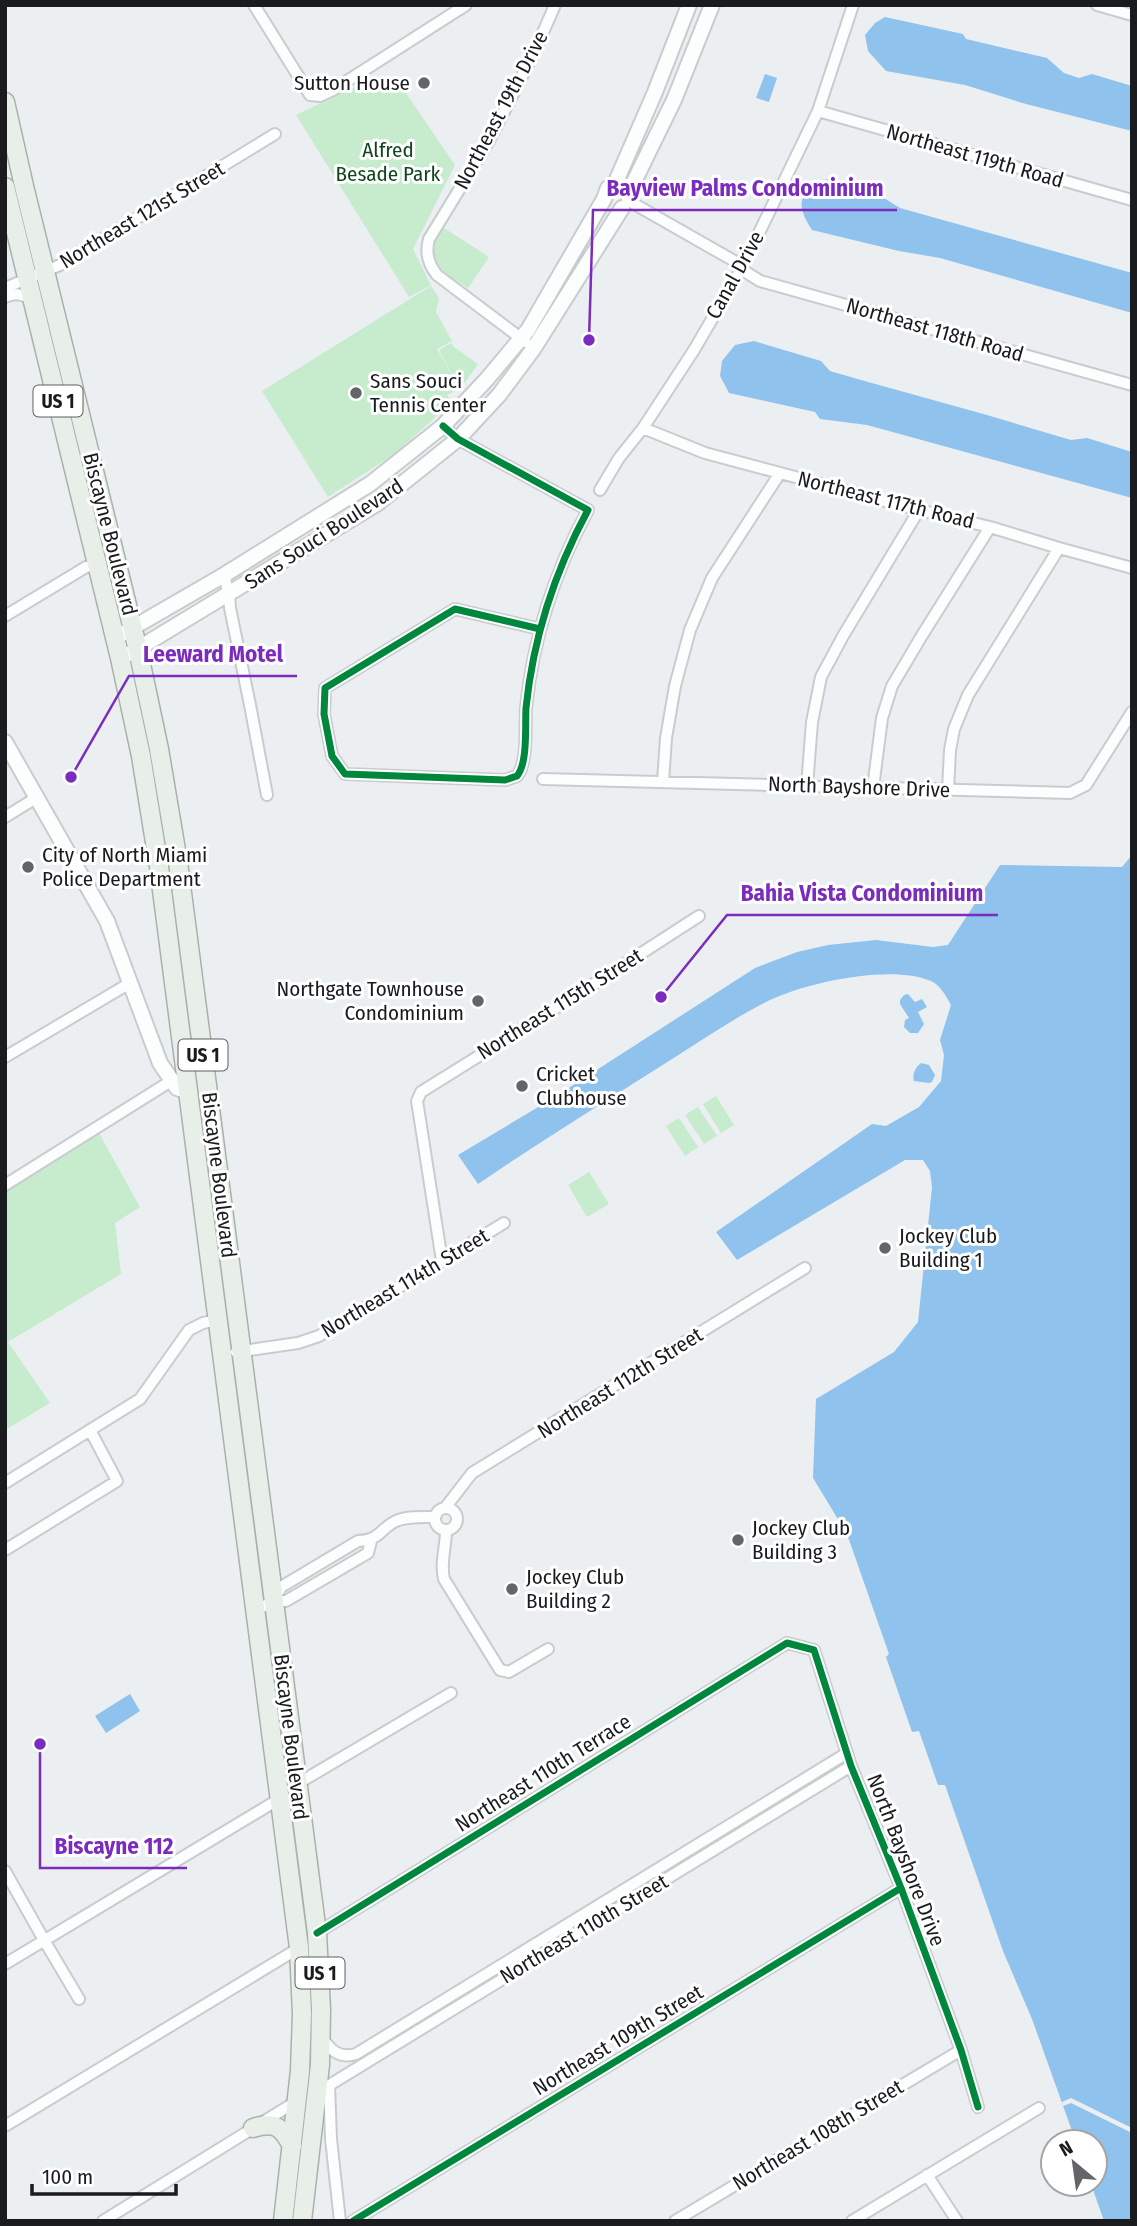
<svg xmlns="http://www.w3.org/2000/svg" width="1137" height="2226" font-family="'Fira Sans Condensed',sans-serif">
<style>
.green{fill:#c6ebcd}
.water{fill:#8fc2ed}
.pier{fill:#eceff2}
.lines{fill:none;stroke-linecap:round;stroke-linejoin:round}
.minor-casing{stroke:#c9cccf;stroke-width:14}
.tertiary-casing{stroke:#c9cccf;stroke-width:18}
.primary-casing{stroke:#a7b3aa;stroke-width:21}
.minor{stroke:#fcfdfd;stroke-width:10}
.tertiary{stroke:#fcfdfd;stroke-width:14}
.primary{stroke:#e8efe9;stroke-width:18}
.cycleway-casing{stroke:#fff;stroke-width:11}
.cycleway{stroke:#00873e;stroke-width:7}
.poi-dot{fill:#636568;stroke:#fff;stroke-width:2.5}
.labels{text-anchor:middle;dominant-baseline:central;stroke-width:6;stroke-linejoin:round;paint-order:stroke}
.shield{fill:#fff;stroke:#5e5f62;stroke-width:2}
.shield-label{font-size:19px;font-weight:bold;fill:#191b1e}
.poi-label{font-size:21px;fill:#191b1e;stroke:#fff;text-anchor:start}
.street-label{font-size:21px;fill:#191b1e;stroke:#fff}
.park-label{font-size:21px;fill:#11451d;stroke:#fff}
.leader{fill:none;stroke:#7b2cbf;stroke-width:2.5}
.callout-dot{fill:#7b2cbf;stroke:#fff;stroke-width:2.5}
.callout-label{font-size:23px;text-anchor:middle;font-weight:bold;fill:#7b2cbf;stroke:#fff;stroke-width:6;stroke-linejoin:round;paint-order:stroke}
</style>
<rect width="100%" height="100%" fill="#eceff2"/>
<!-- green -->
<path class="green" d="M376 77 383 84 395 77 455 165 413 249 431 285 409 297 296 115Z
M444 228 489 257 468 288C453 279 426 264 435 242 437 237 441 232 444 228Z
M431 286 439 298 436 312 452 341 437 349 457 384 439 350 451 343 454 347 478 364 461 388 447 395 452 402 396 453 328 497 262 391Z
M716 1096 734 1125 721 1133 703 1104Z
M698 1107 717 1136 704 1144 685 1115Z
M679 1118 698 1147 685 1156 666 1126Z
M99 1133 140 1207 115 1223 121 1274 8 1342 50 1403 5 1430V1191Z
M589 1172 609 1204 587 1217 568 1185Z"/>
<!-- water -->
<path class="water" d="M885 17 963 34 966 39 1047 58 1064 73 1079 78 1092 74 1132 86V131L1026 104 965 85 886 71 868 51 865 35 875 23Z
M765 74 777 78 769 102 756 98Z
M827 179 868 188 900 208 1132 273V313L940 258 899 251 812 230C795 204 798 192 827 179Z
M754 341 821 361 830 371 861 380 987 415 1071 440 1087 438 1132 452V498L867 425 820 419 815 412 729 393 720 376 722 361 735 345Z
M1132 855V2221H1104L1091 2184H1095V2142H1076L1032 2019 1003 1951 945 1785H938L919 1731 912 1732 886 1657 889 1654 847 1534 813 1478 816 1399 894 1352 918 1322 932 1187 930 1171 923 1160H905L737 1260 716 1232 872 1124 886 1126 919 1107 941 1081 944 1055 940 1040 951 1005C946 996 941 986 931 981 892 964 808 982 770 1000 733 1018 697 1044 661 1066 600 1105 538 1143 478 1184L458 1155 550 1100 755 968 797 952 828 945 876 940 933 947 948 945 1000 865 1122 867Z
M908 994 915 1002 922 999 927 1007 918 1012 924 1024 918 1033H910L904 1027 905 1020 909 1018 900 1004V1000L904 995Z
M921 1063 929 1065 935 1075 932 1082 929 1083 914 1081C912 1074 915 1068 921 1063Z
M130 1694 140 1711 106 1733 95 1716Z"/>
<!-- pier -->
<path class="pier" d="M1071 2098 1132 2128V2133L1071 2103 1063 2106 1062 2102Z"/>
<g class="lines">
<!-- minor casing -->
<g class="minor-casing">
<path id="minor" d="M254 5 310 95 320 96 333 90 466 5
M1097 5 1132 15
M818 111 1132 200
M629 201 743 266
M741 269 760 281 1132 385
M5 288 60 265 275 134
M5 297C17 292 25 294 34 303
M526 342 437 275C428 264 425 253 429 239L489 141 534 53 555 5
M443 426 458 439 588 510C555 571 533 639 526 708 525 726 528 763 517 776L505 780 345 774 332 756 324 714 325 688 455 609 540 629
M643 428 705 453 919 510 990 527 1059 548 1132 568
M600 490 619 458 643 428 694 350 743 266 818 111 853 5
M224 575 229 595 230 608 250 705 267 795
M5 616 86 567 98 565
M543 779 1070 793 1086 785 1132 712
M663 782 666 738 675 686 690 630 712 578 780 473
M807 786 812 722 821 677 843 636 919 510
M873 788 882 718 892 686 921 637 990 527
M948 790 950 750 954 729 968 695 1059 548
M5 817 36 798
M5 1057 130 983
M5 1185 171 1081
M442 1261 418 1107 417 1101 421 1092 572 998 699 916
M236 1352 298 1343 319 1336 504 1223
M5 1483 140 1399 189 1330 203 1323 218 1320
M435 1519a11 11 0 1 1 22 0a11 11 0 1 1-22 0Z
M445 1508 472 1473 805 1268
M446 1530C446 1547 440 1563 444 1579L500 1670 509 1672 548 1649
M5 1550 117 1481 90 1430
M275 1598 281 1587 358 1541C381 1540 379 1529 396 1521 408 1516 423 1517 435 1517
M256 1610 274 1601H286L368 1553 371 1541
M297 1784 451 1693
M5 1871 44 1940 79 1999
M317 1933 787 1643 814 1650 851 1766 901 1888 961 2050 978 2107
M5 1964 281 1798
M321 2036C330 2050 339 2059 356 2054L847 1753
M329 2085 331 2139 340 2221
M318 2092 851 1766
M5 2126 299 1948
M927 2175 957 2221
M103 2221 297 2101
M353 2221 901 1888
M675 2221 961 2050
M852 2221 1039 2108"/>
</g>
<!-- tertiary casing -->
<g class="tertiary-casing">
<path id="tertiary" d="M615 184 655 92 689 5
M629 199V192L674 100 712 5
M115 638 224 575 370 484 443 426 487 379 528 330 604 199 608 188 618 184 625 186 629 192
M129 654 378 503 458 439 499 395 534 348 622 208
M5 742 107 921 160 1063 177 1088 189 1092"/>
</g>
<!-- primary casing -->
<g class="primary-casing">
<path id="primary" d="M5 102 24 186 138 650 159 749 178 862 317 1933 321 2009 320 2065 302 2221
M5 187 120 658 141 756 159 867 299 1948 302 2014 300 2071 283 2221
M253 2128C275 2121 282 2127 292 2146"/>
</g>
<!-- minor -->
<use href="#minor" class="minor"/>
<!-- tertiary -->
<use href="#tertiary" class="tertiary"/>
<!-- primary -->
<use href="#primary" class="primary"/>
<!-- cycleway casing -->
<g class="cycleway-casing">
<path id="cycleway" d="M443 426 458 439 588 510C555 571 533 639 526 708 525 726 528 763 517 776L505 780 345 774 332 756 324 714 325 688 455 609 540 629
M317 1933 787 1643 814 1650 851 1766 901 1888 961 2050 978 2107
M353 2221 901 1888"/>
</g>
<!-- cycleway -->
<use href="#cycleway" class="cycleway"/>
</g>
<!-- markers -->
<g class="poi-dot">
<circle cx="424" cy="83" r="7"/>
<circle cx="356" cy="393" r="7"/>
<circle cx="28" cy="867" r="7"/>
<circle cx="478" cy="1001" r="7"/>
<circle cx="522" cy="1086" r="7"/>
<circle cx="885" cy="1248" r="7"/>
<circle cx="738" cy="1540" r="7"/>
<circle cx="512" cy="1589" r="7"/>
</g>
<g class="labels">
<!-- shield labels -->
<g class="shield">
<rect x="33.5" y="385.5" width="49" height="31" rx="5"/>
<rect x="178.5" y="1039.5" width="49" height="31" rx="5"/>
<rect x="295.5" y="1957.5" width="49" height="31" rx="5"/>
</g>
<g class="shield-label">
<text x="58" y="401">US 1</text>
<text x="203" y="1055">US 1</text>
<text x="320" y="1973">US 1</text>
</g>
<!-- poi labels -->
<g class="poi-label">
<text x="410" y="83" text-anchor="end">Sutton House</text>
<text x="370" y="381">Sans Souci<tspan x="370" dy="24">Tennis Center</tspan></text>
<text x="42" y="855">City of North Miami<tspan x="42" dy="24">Police Department</tspan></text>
<text x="464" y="989" text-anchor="end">Northgate Townhouse<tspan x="464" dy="24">Condominium</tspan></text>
<text x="536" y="1074">Cricket<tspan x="536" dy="24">Clubhouse</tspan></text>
<text x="899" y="1236">Jockey Club<tspan x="899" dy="24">Building 1</tspan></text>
<text x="752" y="1528">Jockey Club<tspan x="752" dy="24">Building 3</tspan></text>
<text x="526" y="1577">Jockey Club<tspan x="526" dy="24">Building 2</tspan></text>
</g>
<!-- street labels -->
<g class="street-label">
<text transform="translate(501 110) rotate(-62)">Northeast 19th Drive</text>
<text transform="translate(975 156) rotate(16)">Northeast 119th Road</text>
<text transform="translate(142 215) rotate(-31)">Northeast 121st Street</text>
<text transform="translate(735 275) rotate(-61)">Canal Drive</text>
<text transform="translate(935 330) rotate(16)">Northeast 118th Road</text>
<text transform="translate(886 500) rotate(14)">Northeast 117th Road</text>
<text transform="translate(110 534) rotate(76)">Biscayne Boulevard</text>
<text transform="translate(324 534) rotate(-33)">Sans Souci Boulevard</text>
<text transform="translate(859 787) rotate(2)">North Bayshore Drive</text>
<text transform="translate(560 1004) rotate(-32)">Northeast 115th Street</text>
<text transform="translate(219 1175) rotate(83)">Biscayne Boulevard</text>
<text transform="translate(405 1283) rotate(-31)">Northeast 114th Street</text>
<text transform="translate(620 1383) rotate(-32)">Northeast 112th Street</text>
<text transform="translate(291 1737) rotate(83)">Biscayne Boulevard</text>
<text transform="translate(543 1773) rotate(-32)">Northeast 110th Terrace</text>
<text transform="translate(906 1860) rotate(69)">North Bayshore Drive</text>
<text transform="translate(584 1929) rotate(-31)">Northeast 110th Street</text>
<text transform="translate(618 2040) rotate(-31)">Northeast 109th Street</text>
<text transform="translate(818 2135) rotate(-31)">Northeast 108th Street</text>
</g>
<!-- park labels -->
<g class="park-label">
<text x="388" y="150">Alfred<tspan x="388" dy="24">Besade Park</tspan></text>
</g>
</g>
<!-- callouts -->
<path class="leader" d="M589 340L593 210H897M71 777L129 676H297M661 997L727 915H998M40 1744L40 1868H187"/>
<g class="callout-dot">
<circle cx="589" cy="340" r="7"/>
<circle cx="71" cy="777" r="7"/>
<circle cx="661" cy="997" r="7"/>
<circle cx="40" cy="1744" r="7"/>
</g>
<g class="callout-label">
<text x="745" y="196">Bayview Palms Condominium</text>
<text x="213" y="662">Leeward Motel</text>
<text x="862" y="901">Bahia Vista Condominium</text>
<text x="114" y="1854">Biscayne 112</text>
</g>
<!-- border -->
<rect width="1137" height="2226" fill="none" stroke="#191b1e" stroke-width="14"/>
<!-- north arrow -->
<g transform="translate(1074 2163) rotate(331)"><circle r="33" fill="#ffffff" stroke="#a3a4a5" stroke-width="2"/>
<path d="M0-5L12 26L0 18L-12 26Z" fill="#636568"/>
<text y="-10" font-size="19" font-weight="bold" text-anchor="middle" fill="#191b1e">N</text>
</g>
<!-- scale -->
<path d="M32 2184v10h144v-10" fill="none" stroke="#191b1e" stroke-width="3.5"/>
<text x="42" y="2184" font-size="21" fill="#191b1e" stroke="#ffffff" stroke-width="5" paint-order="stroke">100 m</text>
</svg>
